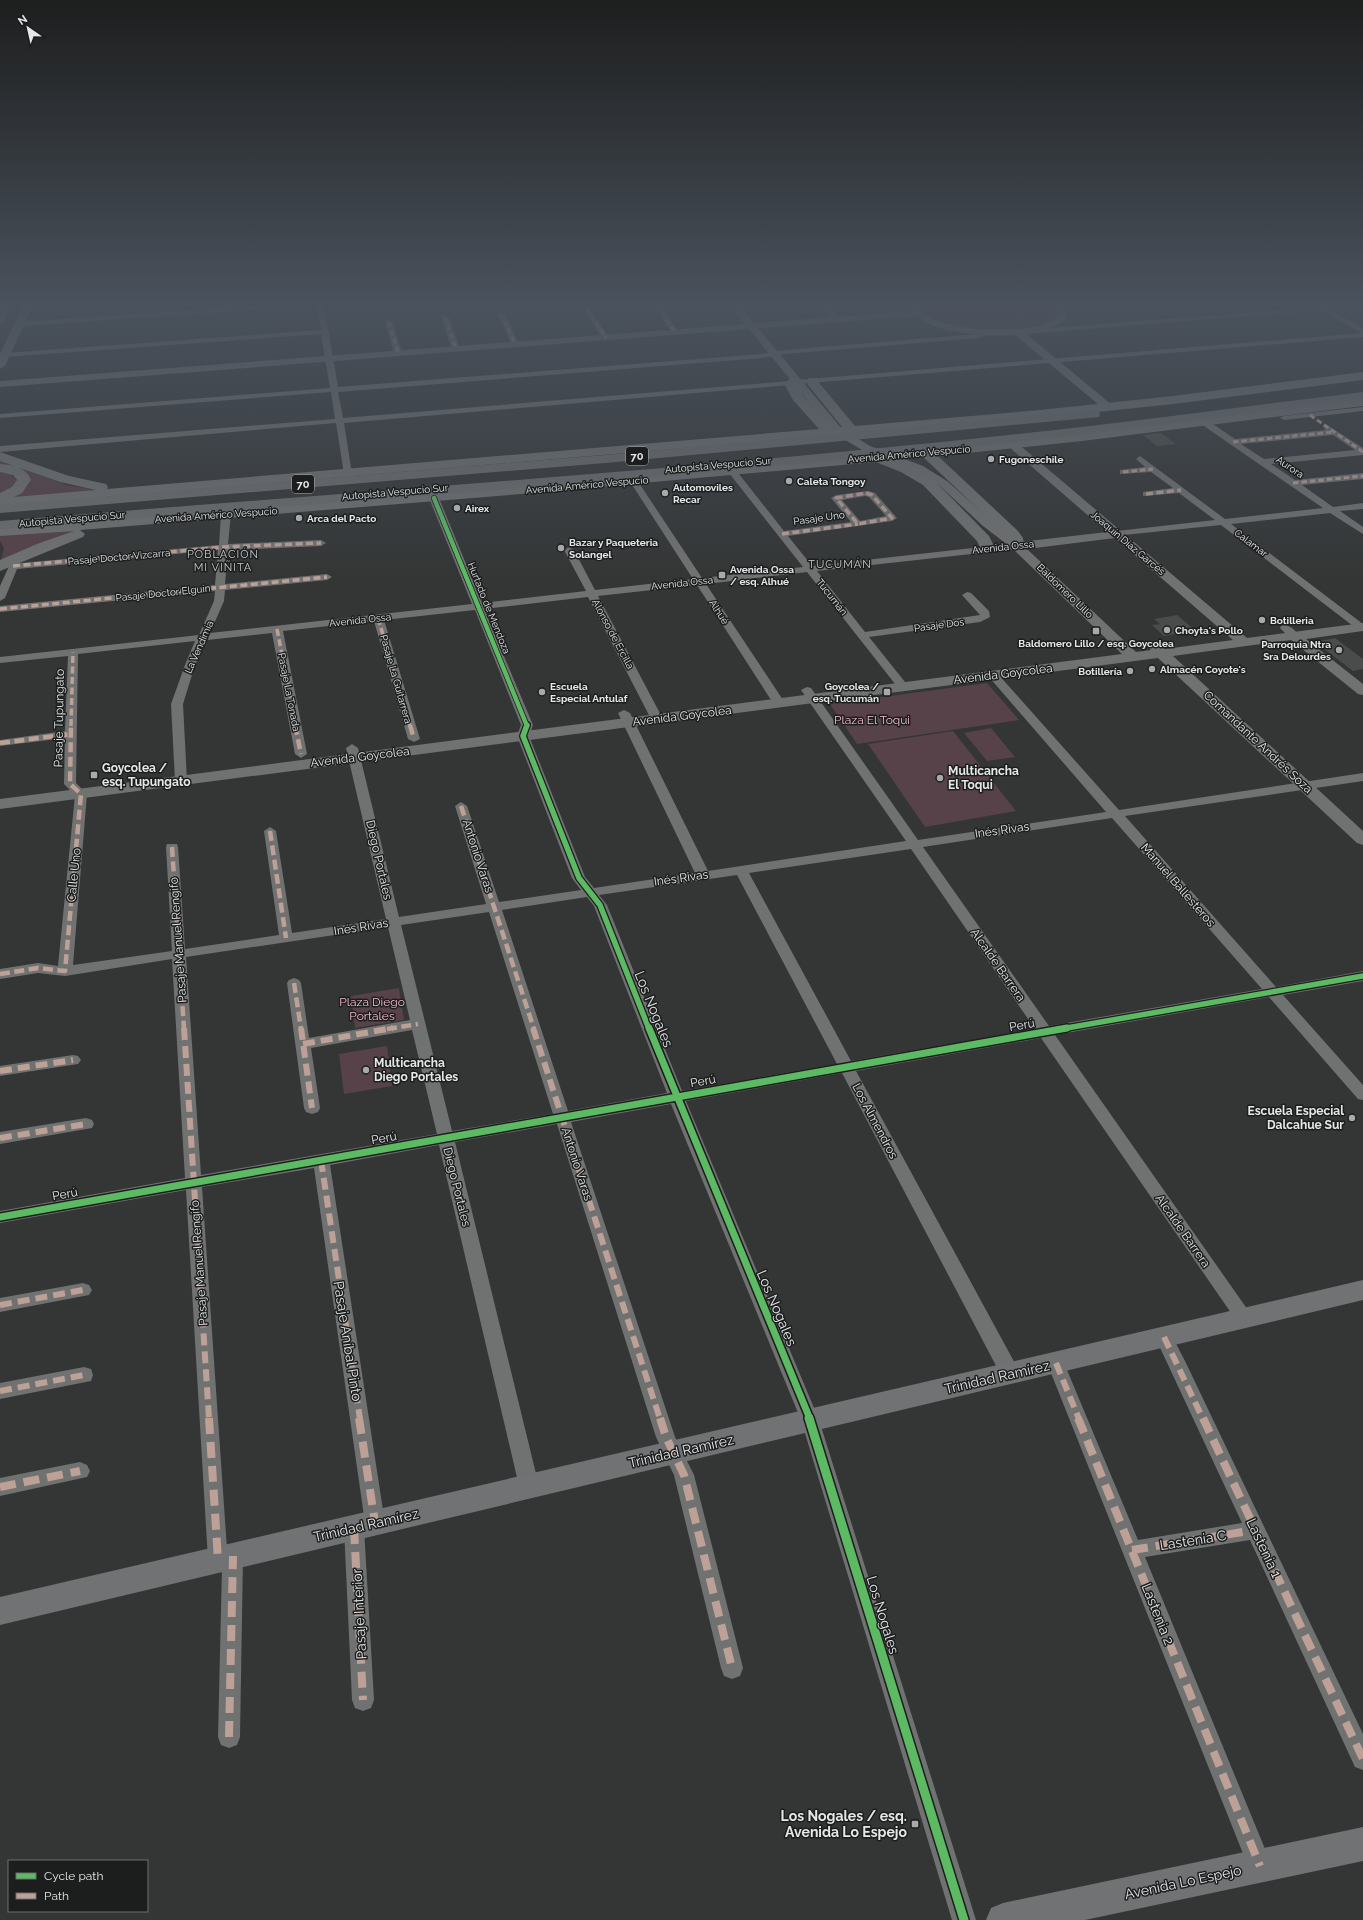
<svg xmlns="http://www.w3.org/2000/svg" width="1363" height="1920" font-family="Raleway,sans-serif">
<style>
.green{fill:#564248}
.building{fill:#4a4c4c}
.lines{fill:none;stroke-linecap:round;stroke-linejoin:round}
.minor{fill:#707171;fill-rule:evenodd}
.tertiary{fill:#707171;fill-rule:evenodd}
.secondary{fill:#717273;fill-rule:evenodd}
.primary{fill:#707272;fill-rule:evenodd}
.motorway{fill:#6c6d6e;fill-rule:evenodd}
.quiet-far4{stroke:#bda197;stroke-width:3;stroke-dasharray:5.5 3;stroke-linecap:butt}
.quiet-far3{stroke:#bda197;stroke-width:3.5;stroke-dasharray:7 3.5;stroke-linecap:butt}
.quiet-far2{stroke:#bda197;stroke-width:4.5;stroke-dasharray:10 4.5;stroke-linecap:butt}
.quiet-far1{stroke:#bda197;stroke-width:6;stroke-dasharray:12 6;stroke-linecap:butt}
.quiet{stroke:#bda197;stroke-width:8;stroke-dasharray:16 8;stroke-linecap:butt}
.cycleway-far3-casing{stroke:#1c1e1e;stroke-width:6}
.cycleway-far2-casing{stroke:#1c1e1e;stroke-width:8}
.cycleway-far1-casing{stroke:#1c1e1e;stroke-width:10}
.cycleway-casing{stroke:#1c1e1e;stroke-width:12}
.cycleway-far3{stroke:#5cba63;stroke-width:4.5}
.cycleway-far2{stroke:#5cba63;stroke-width:5.5}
.cycleway-far1{stroke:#5cba63;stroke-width:7}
.cycleway{stroke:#5cba63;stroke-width:9}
.poi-dot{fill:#a7a9aa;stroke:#1c1e1e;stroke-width:1.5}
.labels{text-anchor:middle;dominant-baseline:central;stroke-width:3;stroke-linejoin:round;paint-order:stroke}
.far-street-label{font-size:10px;fill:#e5e7e8;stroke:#1c1e1e}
.far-poi-label{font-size:10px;font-weight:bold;fill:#e5e7e8;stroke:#1c1e1e;text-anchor:start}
.shield{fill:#1c1e1e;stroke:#a9abab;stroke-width:1}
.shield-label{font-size:11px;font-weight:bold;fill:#e5e7e8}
.far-neighbourhood-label{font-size:11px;letter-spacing:1px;fill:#c6cbcc;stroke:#1c1e1e}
.street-label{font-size:12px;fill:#e5e7e8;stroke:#1c1e1e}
.park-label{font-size:12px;fill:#f8bace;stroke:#1c1e1e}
.poi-label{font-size:12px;font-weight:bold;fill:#e5e7e8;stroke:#1c1e1e;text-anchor:start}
.near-street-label{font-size:14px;fill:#e5e7e8;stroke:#1c1e1e}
.near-poi-label{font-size:14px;font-weight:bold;fill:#e5e7e8;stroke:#1c1e1e;text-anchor:end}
</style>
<rect width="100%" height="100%" fill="#343636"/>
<!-- green -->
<path class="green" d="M923 305H1056L1060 315C1055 318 1050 324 1045 326 1024 334 927 334 923 305Z
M0 460 66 485 103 491 7 499 19 494 29 484V477L0 466Z
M0 472 10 473 18 482 13 488 0 493Z
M91 527 57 537 0 563 4 548 0 541V535Z
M987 683 1019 720 857 744 830 704Z
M991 728 1015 757 987 761 964 733Z
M953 731 1016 811 925 827 868 744Z
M399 988 404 1020 355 1028 351 996Z
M387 1046 392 1086 344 1094 339 1054Z"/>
<!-- building -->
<path class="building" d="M1161 433 1176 444 1157 446 1143 435Z
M1177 615 1196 631 1164 636 1152 625 1160 624 1154 619Z
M1335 638 1363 659V669L1353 671 1315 642Z"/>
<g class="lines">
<!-- minor -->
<path class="minor" d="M260 305H297L294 307 19 326 15 324 19 322Z
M317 305H324L338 387 762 354 785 350 978 334 991 331 995 333 978 338 785 354 762 358 338 392 343 418 790 381 793 382 797 380 1362 333 1321 310 1026 334 1022 332 1026 330 1315 307 1314 305 1325 307 1363 328V337L797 384 794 383 790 385 344 423 352 474 348 477 344 474 336 423 0 452V446L335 419 331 392 0 418V414L330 388 321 334 5 357 1 355 5 353 321 330Z
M654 305H661L679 332 678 334H672Z
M821 305H828L841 318V322H835Z
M584 307H588L610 338 609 340H603L583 308Z
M499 312 505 313 519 344 518 346 511 344 497 313Z
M442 315 449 317 460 349 459 351 452 349 441 317Z
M386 320 393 322 402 353 401 355 394 353 385 322Z
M1363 407V411L1284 420 1280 418 1284 416Z
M1201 420H1207L1235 439 1326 430 1323 427 1327 425 1363 448V455L1271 464 1295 480 1363 473V479L1302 485 1333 507 1363 503V509L1340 511 1363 527V534L1330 513 1231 524 1363 624V630L1357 629 1221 525 1114 536 1112 534 1117 531 1215 520 1179 493 1143 496V492L1173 488 1151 472 1120 474V470L1145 467 1136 459 1140 456 1225 519 1323 508 1201 424ZM1333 435 1355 450 1264 459 1241 444Z
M732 468 735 469 784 531 851 522 831 498 836 495 869 491 875 493 897 518 892 521 788 536 812 566 1017 543 1022 546 1017 549 817 571 865 632 980 615 962 595 967 592 971 593 989 611 990 617 980 622 869 637 909 687 903 690 899 689 807 572 706 584 785 703 779 706 773 703 697 585 598 596 663 719 657 722 651 719 588 597 484 609 533 725 529 736 585 877 594 888 695 873 618 713 624 710 630 713 708 871 906 841 801 690 807 687 811 688 918 840 1106 812 989 677 988 675 993 672 997 673 1119 810 1363 773V781L1125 816 1276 987 1363 971V981L1283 995 1363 1085V1100L1358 1099 1269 997 1055 1035 1250 1313 1253 1318 1250 1323 1244 1325 1238 1323 1041 1038 856 1071 1017 1367 1019 1373 1017 1379 1010 1381 1003 1379 842 1073 686 1101 819 1420 976 1920H952L801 1420 671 1104 571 1122 675 1437 694 1475 743 1668 740 1676 732 1679 724 1676 721 1668 674 1475 656 1437 557 1124 455 1142 539 1486 536 1492 529 1495 522 1492 519 1486 439 1145 330 1165 385 1523 382 1530 375 1532 368 1530 365 1523 314 1168 202 1187 227 1549 233 1546 240 1549 243 1556 240 1737 237 1745 229 1748 221 1745 218 1737 222 1568 218 1570 211 1567 208 1560 186 1190 0 1223V1211L185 1178 172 959 65 976 38 973 0 979V969L38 963 58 966 75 795 64 784 65 738 0 746V740L65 731 68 656 0 663V657L199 635 214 601 215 591 0 612V606L215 585 218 550 17 569 5 598 0 601V586L10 564 219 545 221 514 226 511 231 514 228 544 321 540 326 543 321 546 228 550 225 584 327 574 332 577 327 580 225 590 224 601 210 633 472 604 429 498 434 495 439 498 482 603 586 591 564 550 569 547 574 550 595 590 693 579 629 480 633 477 637 480 702 578 803 567 729 473 728 471ZM865 496 869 497 886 516 860 521 842 500ZM475 610 521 725 517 736 572 878 581 890 499 902 467 806 461 802 455 806 486 904 399 917 358 748 352 744 346 748 386 919 292 933 276 831 270 827 264 831 279 935 185 949 178 847 177 844H167L166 847 172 951 73 965 87 794 76 783 78 654 195 641 185 665 171 704 175 781 181 785 187 781 183 704 195 665 207 640 272 633 295 754 301 758 307 754 283 631 374 621 408 739 414 742 420 739 384 620ZM1112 818 1262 989 1049 1026 923 847ZM911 849 1035 1029 851 1061 749 873ZM737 875 837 1064 682 1091 607 905 599 895ZM587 897 594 906 667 1093 568 1111 502 910ZM489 912 553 1114 452 1131 401 925ZM388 927 410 1020 309 1038 301 983 299 980 294 978 289 980 287 983 304 1108 306 1112 312 1114 318 1112 320 1108 311 1048 412 1030 437 1134 201 1175 186 957Z
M1285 625C1291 626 1296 631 1299 636L1298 638H1290L1280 628 1281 626Z
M73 1055 78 1056 81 1060 78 1064 0 1076V1066Z
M86 1118 92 1120 94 1124 92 1128 0 1144V1132Z
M83 1283 89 1285 92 1290 89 1295 0 1312V1298Z
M1164 1330 1170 1332 1186 1363 1363 1734V1770L1355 1767 1250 1540 1145 1557 1272 1866 1268 1874 1260 1878 1252 1874 1248 1866 1047 1363 1050 1358 1056 1355 1062 1358 1138 1540 1242 1523 1155 1337 1158 1332Z
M84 1367 91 1369 93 1375 91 1381 0 1399V1383Z
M80 1462 87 1465 90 1471 87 1477 0 1496V1478Z
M354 1519 361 1521 364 1528 374 1700 371 1708 363 1711 355 1708 352 1700 344 1528 347 1521Z"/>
<!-- tertiary -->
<path class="tertiary" d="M730 305H739L754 323 915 311 912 305H921C922 308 923 311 925 313 943 333 1025 333 1048 323 1052 321 1055 318 1058 316V312L1055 305H1064L1068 312 1066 319 1055 327 1025 333 1112 405 1113 407 1112 409H1104L1015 335C993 337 933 334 918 316L758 328 842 429 870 446 923 466 947 481 991 520 1020 542 1107 532 1008 446 1007 444 1008 442H1016L1247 638 1363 623V631L1306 639 1363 684V695L1358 694 1291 640 1173 656 1363 831V845L1357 843 1158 658 0 809V799L1122 654 1013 549 983 526 939 485 915 470 862 450 834 433 749 329 0 387V381L745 324ZM1115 538 1233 640 1165 649C1160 644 1157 642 1150 644L1148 647 1151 650 1136 652 1027 549Z"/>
<!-- secondary -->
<path class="secondary" d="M23 305H33L5 366 0 369V354Z
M1363 1280V1300L0 1625V1597Z
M1363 1827V1861L1085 1920H986L991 1908 1003 1903Z"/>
<!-- primary -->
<path class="primary" d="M1363 372V380L1173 404 1040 418 0 506V493L12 487 17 480 13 475 0 472V464C13 465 26 467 31 480L22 493 14 497 96 490 60 482 0 461V452L69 476 106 484 108 487 107 489 819 429 793 400 784 383 790 379 794 380 803 396 832 428 842 427 808 385 807 381 809 378H817L820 384 855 426 1040 410 1173 396Z
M1363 398V406L1082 441 938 456 1018 531 1023 538 1024 546 1022 549H1012L1008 537 923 457 895 460 911 466 933 479 989 536 994 546 992 552H982L977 541 923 485 901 472 876 462 521 494 80 530 85 534 83 537 0 571V560L37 544 74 531 0 536V528C348 501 695 473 1042 437 1149 426 1256 411 1363 398Z"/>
<!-- motorway -->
<path class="motorway" d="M2 305H13L4 322 0 323V310Z
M1363 392V400C1245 414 1126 430 1008 443 673 479 336 502 0 529V521C336 493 673 471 1008 435 1126 423 1245 406 1363 392Z
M1094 410 1099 411 1100 414 1099 417 605 463 0 513V505L605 455Z"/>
<!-- quiet-far4 -->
<path class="quiet-far4" d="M657 305 675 332
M586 308 606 338
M501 313 515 344
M445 317 456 349
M389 322 398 353
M1310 415 1363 452
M1233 442 1334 432
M1123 472 1153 469
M1293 483 1363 476"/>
<!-- quiet-far3 -->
<path class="quiet-far3" d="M866 493 872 495 892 518 858 524 836 498Z
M1146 494 1181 490
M782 534 858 524
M13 566 224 547 321 543
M0 609 327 577
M378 618 410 726
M277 629 296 726
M71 726 73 652"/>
<!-- quiet-far2 -->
<path class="quiet-far2" d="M295 725 301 754
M410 725 414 739
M0 743 71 734
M461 806 534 1029
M270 831 286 938
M172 847 184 1029
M0 974 38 968 65 971 81 794 70 784 71 725
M294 983 301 1029
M387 1029 418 1024"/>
<!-- quiet-far1 -->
<path class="quiet-far1" d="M184 1028 209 1419
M301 1028 312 1108
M533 1028 660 1419
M303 1044 393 1028
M0 1071 73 1060
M0 1138 86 1124
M321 1160 360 1419
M0 1305 83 1290
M1164 1337 1203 1419
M1056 1363 1079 1419
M0 1391 84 1375"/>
<!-- quiet -->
<path class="quiet" d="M209 1418 218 1560
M359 1418 375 1523
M660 1418 666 1437 684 1475 732 1668
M1078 1418 1260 1866
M1203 1418 1363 1759
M0 1487 80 1471
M354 1528 363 1700
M1132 1550 1255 1530
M229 1737 233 1556"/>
<!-- cycleway-far3 casing -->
<g class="cycleway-far3-casing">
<path id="cycleway-far3" d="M434 498 527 726"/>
</g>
<!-- cycleway-far2 casing -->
<g class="cycleway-far2-casing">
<path id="cycleway-far2" d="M527 725 523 736 579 878 600 905 649 1029
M1061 1029 1363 976"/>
</g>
<!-- cycleway-far1 casing -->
<g class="cycleway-far1-casing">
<path id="cycleway-far1" d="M649 1028 810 1419
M0 1217 1067 1028"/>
</g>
<!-- cycleway casing -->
<g class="cycleway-casing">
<path id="cycleway" d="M809 1418 964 1920"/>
</g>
<!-- cycleway-far3 -->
<use href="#cycleway-far3" class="cycleway-far3"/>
<!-- cycleway-far2 -->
<use href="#cycleway-far2" class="cycleway-far2"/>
<!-- cycleway-far1 -->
<use href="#cycleway-far1" class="cycleway-far1"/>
<!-- cycleway -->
<use href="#cycleway" class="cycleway"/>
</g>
<!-- sky -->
<linearGradient id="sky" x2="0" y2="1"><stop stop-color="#1d1e1e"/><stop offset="0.53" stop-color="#4a525d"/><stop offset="1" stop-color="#4a525d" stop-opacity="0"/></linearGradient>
<rect width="1363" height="574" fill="url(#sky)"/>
<!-- markers -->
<g class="poi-dot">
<circle cx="991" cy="459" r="4"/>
<circle cx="789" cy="481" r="4"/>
<circle cx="665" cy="493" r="4"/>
<circle cx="457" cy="508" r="4"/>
<circle cx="299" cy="518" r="4"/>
<circle cx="561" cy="548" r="4"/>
<rect x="718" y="571" width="8" height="8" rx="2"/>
<circle cx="1262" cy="620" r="4"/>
<circle cx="1167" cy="630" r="4"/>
<rect x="1092" y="627" width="8" height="8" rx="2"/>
<circle cx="1339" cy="650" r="4"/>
<circle cx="1152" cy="669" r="4"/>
<circle cx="1130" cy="671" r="4"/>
<circle cx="542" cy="692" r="4"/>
<rect x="883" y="688" width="8" height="8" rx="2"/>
<rect x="90" y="771" width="8" height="8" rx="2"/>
<circle cx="940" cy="778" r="4"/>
<circle cx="366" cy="1070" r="4"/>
<circle cx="1352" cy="1118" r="4"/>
<rect x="911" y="1820" width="8" height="8" rx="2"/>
</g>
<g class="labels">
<!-- far-street labels -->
<g class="far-street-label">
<text transform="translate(909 454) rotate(-5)">Avenida Américo Vespucio</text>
<text transform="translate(718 465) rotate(-5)">Autopista Vespucio Sur</text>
<text transform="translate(1290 467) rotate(34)">Aurora</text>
<text transform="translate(587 485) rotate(-5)">Avenida Américo Vespucio</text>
<text transform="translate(395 492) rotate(-5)">Autopista Vespucio Sur</text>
<text transform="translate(216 515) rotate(-4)">Avenida Américo Vespucio</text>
<text transform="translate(819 518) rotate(-8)">Pasaje Uno</text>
<text transform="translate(72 519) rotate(-5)">Autopista Vespucio Sur</text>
<text transform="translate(1128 543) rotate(40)">Joaquín Díaz Garcés</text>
<text transform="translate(1251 543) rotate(37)">Calamar</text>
<text transform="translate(1003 547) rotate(-6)">Avenida Ossa</text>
<text transform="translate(119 557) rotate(-5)">Pasaje Doctor Vizcarra</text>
<text transform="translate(682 583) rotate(-6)">Avenida Ossa</text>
<text transform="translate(1065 591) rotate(44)">Baldomero Lillo</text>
<text transform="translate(163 593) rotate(-6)">Pasaje Doctor Elguin</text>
<text transform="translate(832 597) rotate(52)">Tucumán</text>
<text transform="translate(489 608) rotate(68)">Hurtado de Mendoza</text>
<text transform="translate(719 612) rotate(57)">Alhué</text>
<text transform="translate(360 620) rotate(-6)">Avenida Ossa</text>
<text transform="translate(939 625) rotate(-8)">Pasaje Dos</text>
<text transform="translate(613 634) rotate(62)">Alonso de Ercilla</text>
<text transform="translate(199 647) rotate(-66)">La Vendimia</text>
<text transform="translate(396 679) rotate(74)">Pasaje La Guitarrera</text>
<text transform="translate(289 692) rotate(79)">Pasaje La Tonada</text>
</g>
<!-- far-poi labels -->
<g class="far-poi-label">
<text x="999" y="459">Fugoneschile</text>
<text x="797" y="481">Caleta Tongoy</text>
<text x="673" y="487">Automoviles<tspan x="673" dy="12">Recar</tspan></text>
<text x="465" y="508">Airex</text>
<text x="307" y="518">Arca del Pacto</text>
<text x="569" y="542">Bazar y Paqueteria<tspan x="569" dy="12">Solangel</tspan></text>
<text x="730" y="569">Avenida Ossa<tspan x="730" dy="12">/ esq. Alhué</tspan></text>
<text x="1270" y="620">Botilleria</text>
<text x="1175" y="630">Choyta's Pollo</text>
<text x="1096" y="643" text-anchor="middle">Baldomero Lillo / esq. Goycolea</text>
<text x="1331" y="644" text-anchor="end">Parroquia Ntra<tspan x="1331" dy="12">Sra Delourdes</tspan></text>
<text x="1160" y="669">Almacén Coyote's</text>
<text x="1122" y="671" text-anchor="end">Botillería</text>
<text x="550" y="686">Escuela<tspan x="550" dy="12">Especial Antulaf</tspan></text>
<text x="879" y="686" text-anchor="end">Goycolea /<tspan x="879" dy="12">esq. Tucumán</tspan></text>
</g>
<!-- shield labels -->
<g class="shield">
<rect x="626" y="447" width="22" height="18" rx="3"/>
<rect x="292" y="475" width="22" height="18" rx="3"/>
</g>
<g class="shield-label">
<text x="637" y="456">70</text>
<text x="303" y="484">70</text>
</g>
<!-- far-neighbourhood labels -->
<g class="far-neighbourhood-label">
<text x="223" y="554">POBLACIÓN<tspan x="223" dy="13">MI VIÑITA</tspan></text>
<text x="840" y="564">TUCUMÁN</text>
</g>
<!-- street labels -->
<g class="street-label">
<text transform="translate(1003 674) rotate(-7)">Avenida Goycolea</text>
<text transform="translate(682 716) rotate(-7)">Avenida Goycolea</text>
<text transform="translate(59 718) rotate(-89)">Pasaje Tupungato</text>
<text transform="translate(1258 742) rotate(43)">Comandante Andrés Soza</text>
<text transform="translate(360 757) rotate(-7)">Avenida Goycolea</text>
<text transform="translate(1002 830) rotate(-8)">Inés Rivas</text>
<text transform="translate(478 856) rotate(72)">Antonio Varas</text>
<text transform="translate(379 860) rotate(77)">Diego Portales</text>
<text transform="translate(74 875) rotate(-84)">Calle Uno</text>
<text transform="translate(681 878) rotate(-8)">Inés Rivas</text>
<text transform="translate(1178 885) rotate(49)">Manuel Ballesteros</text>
<text transform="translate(361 927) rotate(-9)">Inés Rivas</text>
<text transform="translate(178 940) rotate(-94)">Pasaje Manuel Rengifo</text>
<text transform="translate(998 965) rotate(55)">Alcalde Barrera</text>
<text transform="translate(1022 1025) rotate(-10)">Perú</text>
<text transform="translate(703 1081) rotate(-10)">Perú</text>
<text transform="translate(875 1121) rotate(62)">Los Almendros</text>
<text transform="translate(384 1138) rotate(-10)">Perú</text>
<text transform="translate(577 1164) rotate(72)">Antonio Varas</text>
<text transform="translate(457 1187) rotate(76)">Diego Portales</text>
<text transform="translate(65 1194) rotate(-10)">Perú</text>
<text transform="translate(1183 1231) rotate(55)">Alcalde Barrera</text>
<text transform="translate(199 1263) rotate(-94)">Pasaje Manuel Rengifo</text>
</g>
<!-- park labels -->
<g class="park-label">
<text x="872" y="720">Plaza El Toqui</text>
<text x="372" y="1002">Plaza Diego<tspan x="372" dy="14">Portales</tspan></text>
</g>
<!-- poi labels -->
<g class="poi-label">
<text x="102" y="768">Goycolea /<tspan x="102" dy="14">esq. Tupungato</tspan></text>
<text x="948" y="771">Multicancha<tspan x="948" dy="14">El Toqui</tspan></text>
<text x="374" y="1063">Multicancha<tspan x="374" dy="14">Diego Portales</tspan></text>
<text x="1344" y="1111" text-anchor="end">Escuela Especial<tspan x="1344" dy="14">Dalcahue Sur</tspan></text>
</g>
<!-- near-street labels -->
<g class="near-street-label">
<text transform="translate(654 1009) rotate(68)">Los Nogales</text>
<text transform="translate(777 1308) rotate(67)">Los Nogales</text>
<text transform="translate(348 1341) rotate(81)">Pasaje Aníbal Pinto</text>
<text transform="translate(997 1377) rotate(-13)">Trinidad Ramírez</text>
<text transform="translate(681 1451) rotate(-13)">Trinidad Ramírez</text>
<text transform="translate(366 1525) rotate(-13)">Trinidad Ramírez</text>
<text transform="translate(1193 1540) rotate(-9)">Lastenia C</text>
<text transform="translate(1264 1548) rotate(65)">Lastenia 1</text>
<text transform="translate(359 1614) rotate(-93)">Pasaje Interior</text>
<text transform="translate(1158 1614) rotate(68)">Lastenia 2</text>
<text transform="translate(883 1615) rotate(73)">Los Nogales</text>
<text transform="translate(1183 1882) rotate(-12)">Avenida Lo Espejo</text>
</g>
<!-- near-poi labels -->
<g class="near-poi-label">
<text x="907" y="1816">Los Nogales / esq.<tspan x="907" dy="16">Avenida Lo Espejo</tspan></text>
</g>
</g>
<!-- legend -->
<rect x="8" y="1860" width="140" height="52" fill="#1c1e1e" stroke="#6c6e6f"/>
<rect x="16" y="1873" width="20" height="6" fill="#5cba63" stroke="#6c6e6f"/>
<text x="44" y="1880" font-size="12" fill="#e5e7e8">Cycle path</text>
<rect x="16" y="1893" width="20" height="6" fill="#bda197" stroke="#6c6e6f"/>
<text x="44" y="1900" font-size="12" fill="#e5e7e8">Path</text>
<!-- north arrow -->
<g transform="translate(28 28) rotate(326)" stroke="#1c1e1e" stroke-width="3" paint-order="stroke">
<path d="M0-3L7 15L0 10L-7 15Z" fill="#e5e7e8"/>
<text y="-6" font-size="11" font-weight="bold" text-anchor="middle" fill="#e5e7e8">N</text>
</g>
</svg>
